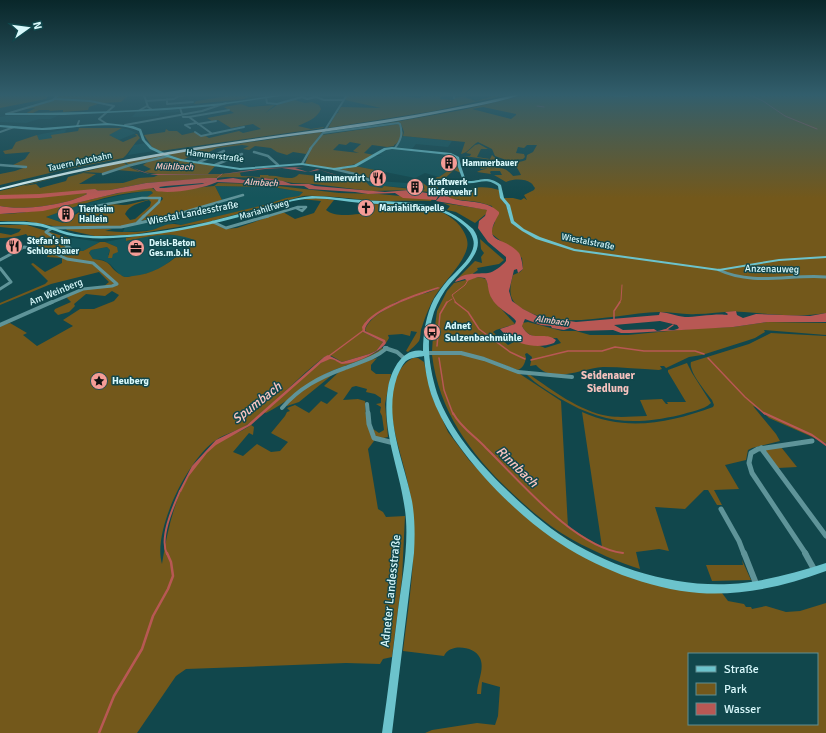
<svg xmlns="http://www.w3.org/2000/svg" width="826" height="733" font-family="Signika,sans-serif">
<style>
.built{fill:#15555b}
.green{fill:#73581b;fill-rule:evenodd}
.water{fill:#b85854;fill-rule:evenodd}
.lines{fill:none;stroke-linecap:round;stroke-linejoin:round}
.stream-far3{stroke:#b85854;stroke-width:1}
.stream-far2{stroke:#b85854;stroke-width:1.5}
.stream-far1{stroke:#b85854;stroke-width:2}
.stream{stroke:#b85854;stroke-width:2.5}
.river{fill:#b85854;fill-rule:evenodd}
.street-far5{stroke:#5f9499;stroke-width:2}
.street-far4{stroke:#5f9499;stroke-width:2.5}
.street-far3{stroke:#5f9499;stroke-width:3}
.street-far2{stroke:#5f9499;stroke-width:4}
.street-far1{stroke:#5f9499;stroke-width:5}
.street{stroke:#5f9499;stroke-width:6}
.secondary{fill:#6cc3cc;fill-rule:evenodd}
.highway{fill:#def6f8;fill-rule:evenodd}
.labels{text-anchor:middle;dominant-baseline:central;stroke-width:3;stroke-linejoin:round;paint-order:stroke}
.far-street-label{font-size:9px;fill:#d9f9fc;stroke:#11474c}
.far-poi-label{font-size:9px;font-weight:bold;fill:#d9f9fc;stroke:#11474c;text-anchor:start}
.far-water-label{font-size:9px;font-style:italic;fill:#fdc7c3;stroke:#11474c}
.street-label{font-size:10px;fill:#d9f9fc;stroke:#11474c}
.poi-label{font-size:10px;font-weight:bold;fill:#d9f9fc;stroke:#11474c;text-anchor:start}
.neighbourhood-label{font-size:11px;font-weight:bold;fill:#f6c2be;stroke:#11474c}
.near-street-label{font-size:12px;fill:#d9f9fc;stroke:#11474c}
.near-water-label{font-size:13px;font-style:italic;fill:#fdc7c3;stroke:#11474c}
</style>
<rect width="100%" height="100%" fill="#11474c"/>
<!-- built -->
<path class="built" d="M265 98 267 105 247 107 241 104H237L233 103Z
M179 109V112L160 113 159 116 132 117 137 111Z
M59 115 51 119H39L26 123 0 122V117L6 116Z
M122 128 130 130 136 133 119 140 108 135Z
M67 129 65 131 66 132 49 140H39L37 135Z
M403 136 452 141 448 147 416 144 412 149 396 147Z
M146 143 154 151 128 155 134 145Z
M391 148 446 154 455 158 457 166 452 168 439 177 425 173 415 178 355 166 374 156H383L376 155 385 149Z
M378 181 407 183 425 189 421 191 412 188 384 186 382 188 370 186 365 182 376 183Z
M215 186 272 187 303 192 299 196 286 198 267 205 181 225 175 223 152 230 123 232 125 227 222 200Z
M145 191H151L153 193 147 197 91 206 80 210 63 223 46 217 75 206 117 196Z
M156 235H183L196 241 160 269 139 276 125 277 120 275 110 264 103 260 93 259 89 253 91 250 107 247 110 250 108 255 113 253 117 247 105 242 126 238V241Z
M69 238H74L100 242 83 251 64 250Z"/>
<!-- green -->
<path class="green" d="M0 95H47L48 96 46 99 0 108Z
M59 95H129L121 102 101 103 89 107 88 110 63 112V110L49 111 50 110H39L31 114H25L35 108 17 110 57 98Z
M257 95 245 98V99L194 104 196 101 228 96Z
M348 95H394L420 98 422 95H441L440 99 453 100 455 98 470 95 464 97 476 101 498 95H507L434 111 328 128 336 114 339 112H338L341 107 381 108 345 100Z
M525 95H826V313C799 318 771 314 744 312 728 310 712 314 696 314 684 315 672 312 659 312 623 313 569 328 536 315 513 306 506 299 513 275L520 272 523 269 522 258 492 234V229L495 222 492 206 478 202 452 199 442 193 418 191 425 189 419 185 423 183 428 187 437 177H439L452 168 457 166 461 173 454 170 436 186 438 188V190L459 193 460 195C465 194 467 191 471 189 479 186 491 187 499 190L500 198 506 205 511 221C511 208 511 208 503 198H513L521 200 524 198 527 200 524 195 534 190 535 188C533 186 533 184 531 183 525 178 511 179 506 182L494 175H502L500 171H491L490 172 491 174 477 172C483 168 500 167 504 169 508 170 512 175 513 176L521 175C518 169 513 158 502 163 500 164 496 167 495 168 491 169 485 168 481 169L480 168 482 166 486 167 499 161 464 156H470L471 154 466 153 475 145 479 144 488 149H481L477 157 490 159 492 155C499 163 516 164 526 160L527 155 533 152 537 145H527L524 148 518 147 516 153 524 154 525 157 523 159 509 161 495 156 492 149 478 142C472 145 468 153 461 154L465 142 403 136 404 132 401 124 389 123 462 110ZM483 107 516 114V115L511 119 472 109Z
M294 100 305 103 312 102 319 105 321 109C317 119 306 122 298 126L311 129 324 127 323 128 160 151 152 147 144 135 165 132 166 129 169 131H177L182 135 195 132 201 136 204 135 209 138 239 131 243 133 261 129 253 124 231 128 218 120 212 121 207 118 234 113 224 107 241 104 249 107 275 105 265 113 277 105Z
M399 124 403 133 402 137 396 144 394 145V146L387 147 372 145 364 153 374 155 356 164 334 169 305 164 312 146 322 135ZM350 142 361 144 353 151 359 153 333 150 339 144 346 145Z
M79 128H122L109 135 123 142 137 136 135 134H137L140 138C133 144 130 152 123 158L58 171 0 185V174L15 171 26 167 11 166 25 159 30 152 5 154 3 151 12 149 16 142 37 135 39 140 52 138 51 135 78 131Z
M322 132 306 154 293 152 287 155 277 152 271 148 255 146 249 150 243 149 249 146 242 145 217 148 203 155 194 154 183 160 167 154Z
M163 155 176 160 216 165 208 174H157L144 172 151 169 143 165 149 161 129 165 125 162Z
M123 162 131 168 141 172 117 170 103 173 83 172 72 175Z
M355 166 375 170 370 178 340 169Z
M77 172 23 186 36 184 40 188 66 181 68 177 83 173 96 174 79 184 123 183 139 178 154 177 158 175 221 174 244 172 240 173 241 176 260 177V175H269L268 176C279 174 291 183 299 174L335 178 337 176 363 179 370 186 382 188 384 186 412 189 414 190 371 191 314 184 293 183 265 178 227 177 146 183 110 190 84 191 87 194C66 205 23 211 0 206V191Z
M218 183 261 184 339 193 379 194 432 199 431 201C409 200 387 202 365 200 344 198 324 195 303 196L208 222 130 235 95 236 67 230 66 229H112L105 231C118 232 139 233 152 230 165 226 167 222 181 225L268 204 286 198 299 196 303 192 272 187 215 186 222 200 193 210 140 221 163 199 162 197H147L153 193 151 191C116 192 79 205 46 217L63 223C77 213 90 204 109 204 115 204 124 206 131 204 140 202 148 199 158 198V202L135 223 124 226 97 227 53 226 26 221H0V214C48 213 95 197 142 188L151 187 156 191H162L214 186ZM149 200 151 202 150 206 135 219 130 220 125 214C129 205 139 203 149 200Z
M318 198 334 200 326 210C334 217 349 215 359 214L366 207 365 204C396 205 437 199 460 226 465 233 469 240 467 248 463 264 444 282 435 296 430 305 425 317 422 327 420 331 421 337 419 341 416 345 411 349 408 352L406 351 417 332 411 331 410 336 402 334 388 335 389 338 386 343C382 336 370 337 365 330 370 313 404 300 419 295 426 293 435 291 439 287L396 302 366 321 363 332 383 342 376 351 369 354 342 362 330 355 324 357C297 378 275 403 248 424 239 431 226 433 216 440 188 459 152 531 162 564 169 520 179 474 216 444 227 436 240 433 251 425L254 427 253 435 249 433 233 452 243 456 257 444 271 452 280 451 288 442 271 433 285 416 287 412 290 411 287 408 295 405 309 413 321 401 327 404 338 393 324 386 341 370 377 358 371 365V370L376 374H391L385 404 388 437 383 438 376 437 373 429 379 433 384 430 382 416 380 412 381 407 376 404 381 403V398L375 394 366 392 367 389 356 386 352 387 343 400 358 399 365 401 366 417 374 441 368 449 378 509 383 512 386 517 405 516 402 578 392 657 383 659 380 664 346 663 186 669 176 676 137 733H0V326L10 323 27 333 23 335 37 346 73 326 63 320 80 309H94L114 301 119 295 112 291 105 296 86 294 74 304 75 306 69 312 58 315 54 311 55 309 71 302 67 298 68 296 82 290 103 287 109 282 99 272 51 284 0 305V303L45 284 48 281 31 264 33 263 45 272 62 263V258L47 257 49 250 36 245 26 234C20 236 7 238 0 238V233L11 235 19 232 21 229 0 227V225H27L69 238V242L71 244 65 250 83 251 100 242H105L117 247 118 252 113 254 112 258H108L110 250 107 247 91 250 89 253 93 259C114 261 107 267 121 275 124 278 128 277 133 276 159 274 176 257 196 241 171 230 152 236 126 241V238L214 223 225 229 237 228 283 212 295 219 314 213 321 201 301 199Z
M443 203 483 209 487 210V213L475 223 456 212 447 210 450 206Z
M480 239 504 260 499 264 477 268 478 270 471 275 459 277 475 261 482 263 481 257 484 253 481 249Z
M478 277 486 279 492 299 515 324 496 330 493 332 508 345 516 341C524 344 541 345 545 348L561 343 557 338C545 339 528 339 522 326V323L528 322 562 331H576L590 335H628L699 328 733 327 767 322 826 323V335L764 330 765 332 755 338 746 341 702 355 689 357 666 368 664 366H660L662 369 659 370C640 369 622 367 603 367 582 368 553 385 536 365L530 366 532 357 527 353 525 354 526 358C525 363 523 368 518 370L482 357 432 351 433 336 435 335 434 334 437 311 447 291 454 283Z
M771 333 826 336V443L769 418 760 409 753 406 776 434 780 441 752 448 748 450 746 460 725 465 739 489 714 490 722 505H717L708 490H704L685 509 655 507 669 551 659 549 636 552 640 569C618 562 595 552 573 540 551 528 531 511 513 494 472 456 439 412 432 355L459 354 485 360 520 374 561 401 568 527 602 547 582 412C626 432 669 423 713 407L714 405 712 400C706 392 688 371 691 362L749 344Z
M382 348 385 349 379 354C358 362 336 367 318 378 300 389 285 404 266 413L264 412C275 403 318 361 329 359 333 358 336 361 340 363 355 361 370 358 382 348Z
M413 358H418L424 362 431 394 448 432 469 460 506 499 609 567 722 593 728 601 744 604 746 607H751L752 609 766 606 786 612 800 611 826 603V733H425L432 730 477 723 495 725 498 716 500 687 482 682 481 694H477C477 682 485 669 480 658 475 646 449 643 444 656L403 651C409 601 419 544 410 494 405 462 389 428 392 396 394 380 399 365 413 358ZM689 654H817V724H689Z
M687 363 692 373 711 403C704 410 689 412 680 415 631 426 602 423 559 398 548 391 536 384 527 375L529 374C550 389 581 412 608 416 622 418 633 416 647 416L640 400 662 399 666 404H668L667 402H686L668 372V370Z
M337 371 299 402 287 406V403L313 383Z
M781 447 797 467 778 468 765 450Z
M742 560 751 580 712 581 706 565H743Z"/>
<!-- water -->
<path class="water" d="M123 162 133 168 150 174H223L265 168 304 167 295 168 308 172 317 169 340 176 359 178 341 177 320 170 308 172 282 168 265 169 225 174 157 175C144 174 134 169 123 162Z
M207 178H217V180L233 178 244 180 265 178 283 181 291 184H309L315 186 385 192 409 190 439 195 436 200 403 198 395 193 368 194 355 192 309 189 304 186 217 182 166 186 118 193 43 211 0 214V206C23 211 66 205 87 194L84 191 110 190 146 183Z
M442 194C447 195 449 198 454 199 469 203 487 200 499 212V214C480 246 504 235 519 253 522 258 522 264 523 269L518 273 517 269 514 270 509 291 512 301 523 309 537 316 576 322 659 315 660 312C670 313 676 316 685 317 695 317 719 313 727 315L728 314 725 312 736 311 737 315 743 318 756 314 810 316 826 313V322H767L733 327 630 333H621L613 330 578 331 570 328 564 330 552 328 551 326 541 325 525 319 522 326C531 344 544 330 556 340L554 343C536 350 512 344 500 329L515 324 516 321C508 312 498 309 492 299 487 291 489 283 485 278L478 277 467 281 465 279 455 282C460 272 478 274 488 273 494 272 502 266 506 261V257L488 242 478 228 479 221 485 216 487 210 436 201ZM660 321 677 325 679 328C674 331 671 330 666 329 664 329 660 331 657 331L654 329 623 330 614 325Z
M438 287 440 288C423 294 366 311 365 331L385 340 386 343C379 353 354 364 342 364 338 363 335 359 330 359L321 363 251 425 216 445 207 453 189 476 181 492 179 491 192 466 216 440 247 425 324 357 328 355 342 362 369 354 376 351 383 342 363 332 362 327C372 308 418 293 438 287Z"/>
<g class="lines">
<!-- stream-far3 -->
<path class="stream-far3" d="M750 95 763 101 785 116 817 129
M537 106 544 107
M216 179 222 174
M414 191 419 188
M446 303 452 299
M456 303 452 295 465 285 468 280
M619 303 621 300 622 285"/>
<!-- stream-far2 -->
<path class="stream-far2" d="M455 302 468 312 479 329 510 352 525 359
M614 319V311L620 302
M667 329 673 325
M437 346 440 314 447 302
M329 356 364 330
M439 358 444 390 453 414
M708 358 745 397 765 414
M531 360 568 351H602L615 347 644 351H695L704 354"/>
<!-- stream-far1 -->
<path class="stream-far1" d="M453 413C461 428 475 436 486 448 520 481 574 547 623 553
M764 413 812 435 826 445
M167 554C159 538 173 507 180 491"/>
<!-- stream -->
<path class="stream" d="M99 733 114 696 142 649 153 616 168 589 173 576 171 562 167 553"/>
<!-- river -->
<path class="river" d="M215 179 217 180V182C202 189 172 194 156 191L151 185 156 184 160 188H164L202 184Z
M95 189 98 191 97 192 39 198 0 199V195L39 194Z"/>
<!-- street-far5 -->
<path class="street-far5" d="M144 95 148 107 151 109
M225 95 227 96
M535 95H545
M612 95 627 96
M266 97 267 103 277 104 302 97
M302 97 307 99 316 97 324 100H344
M454 98 455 95
M55 99 90 101 114 106 99 119 107 124
M167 99V104L193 102
M146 101 174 99 179 96 186 95
M180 108 183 117H189L211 133
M140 110 147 106
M6 114 53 100 58 95
M189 117 229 110
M79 121 77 126H79
M198 124 216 121
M125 125 202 111 226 103
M190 128 185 125 196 123
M0 132 14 127
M195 132 201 136 244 127
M323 133 398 123 400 124C403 134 401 140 395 148
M310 149 323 133 347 95"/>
<!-- street-far4 -->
<path class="street-far4" d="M254 152 268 156 278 165
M199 162 224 151
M302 164 311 148
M0 165 26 167
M215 165 242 154
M334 169 355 174 369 180
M103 174 127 166 168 156
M90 207 142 198H160L159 202 143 217
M296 208 302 211 306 207
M167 217 243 195
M265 217 298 207H306"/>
<!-- street-far3 -->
<path class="street-far3" d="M213 222 226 228 268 216
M137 223 144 216
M0 260 24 247 48 251 70 248 46 232 52 228 121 227 171 216
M0 268 11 282 0 289
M719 270C753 286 791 274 826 277
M50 303 83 289 112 286 117 284 93 263 67 259 52 252"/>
<!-- street-far2 -->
<path class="street-far2" d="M0 325 52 302
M385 348 397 352 405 359
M426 353H461L484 359 518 372 572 377
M367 404 368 414
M282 408C299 388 320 377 345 368 360 362 374 359 387 348"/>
<!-- street-far1 -->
<path class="street-far1" d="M368 413 369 424 374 438 394 443
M761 448 826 536
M721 509 739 541 744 554
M806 554 752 473 749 463 751 453 758 449 812 441"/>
<!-- street -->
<path class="street" d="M744 553 757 586
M805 553 815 571"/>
<!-- secondary -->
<path class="secondary" d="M278 95H287L214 106 167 110 64 115H6L5 114 6 113C75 113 144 111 212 104 234 102 256 98 278 95Z
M107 123 133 126 141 129 145 140 152 147 169 155 181 159 240 168 302 163 334 168 354 165 384 148 392 147 451 153 459 157 461 166 466 181C482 182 486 174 501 185L504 198 510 205 514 221 524 229 540 237 575 249 719 269 779 259 826 256V258L779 261 719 271 574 251 536 239 522 231 511 223 506 205 500 198 498 186C485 176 479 185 464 183L459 170 455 158 449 155 392 149 386 150 356 167 334 170 302 165 240 170 180 161 167 157 150 149 142 140 139 131C112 119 72 129 43 130 29 130 14 128 0 127V125L42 128Z
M312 196C328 196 344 199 361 200 396 203 438 198 467 224 469 226 471 227 473 229 489 250 462 269 450 284 443 292 438 302 434 312 425 339 429 367 437 393 450 430 478 462 506 489 523 505 540 521 559 534 608 567 671 587 730 584 763 582 795 573 826 563V571C785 586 743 596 699 593 649 589 593 567 552 538 528 521 505 500 485 478 463 453 442 426 431 394 427 381 425 369 424 356 418 357 410 358 406 361 402 365 399 372 397 377 383 418 404 461 412 501 415 518 415 536 414 553L392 733H382C388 692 393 651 398 610 402 580 408 550 406 520 403 475 380 433 388 388 391 371 402 347 423 351 423 333 426 315 434 299 438 293 442 287 447 281 456 271 478 254 473 239 471 232 467 228 462 224 435 200 394 206 361 203 342 201 324 197 305 199 282 202 261 211 239 217 198 228 156 236 113 238 98 239 82 238 67 235 57 232 47 227 37 226 25 224 13 224 0 224V222C14 222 29 221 43 224 53 227 64 232 75 234 92 237 109 236 127 235 163 232 199 225 235 215 261 209 285 199 312 196Z"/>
<!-- highway -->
<path class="highway" d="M514 95H520C500 102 477 106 455 110 398 122 340 130 282 137 187 150 93 167 0 190V188C63 172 128 158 192 148 300 131 408 120 514 95Z"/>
</g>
<!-- sky -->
<linearGradient id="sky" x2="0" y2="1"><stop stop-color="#09272a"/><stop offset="0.48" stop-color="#325e6c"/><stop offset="1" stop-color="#325e6c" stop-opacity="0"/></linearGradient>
<rect width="826" height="198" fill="url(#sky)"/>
<!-- icons -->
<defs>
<g id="building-disc" transform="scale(0.9)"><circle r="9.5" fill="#f59c96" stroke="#11474c"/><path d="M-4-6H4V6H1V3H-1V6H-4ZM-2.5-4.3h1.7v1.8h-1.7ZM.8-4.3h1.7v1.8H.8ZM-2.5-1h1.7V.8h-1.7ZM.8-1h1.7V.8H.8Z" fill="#111"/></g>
<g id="restaurant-disc" transform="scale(0.9)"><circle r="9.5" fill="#f59c96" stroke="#11474c"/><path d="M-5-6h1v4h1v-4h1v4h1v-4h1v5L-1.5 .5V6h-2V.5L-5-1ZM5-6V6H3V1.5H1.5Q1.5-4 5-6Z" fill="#111"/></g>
<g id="church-disc" transform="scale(0.9)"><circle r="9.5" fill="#f59c96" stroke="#11474c"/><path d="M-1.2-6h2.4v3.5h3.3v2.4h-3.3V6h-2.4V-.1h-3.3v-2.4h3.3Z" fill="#111"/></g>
<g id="office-disc" transform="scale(0.9)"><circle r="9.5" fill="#f59c96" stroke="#11474c"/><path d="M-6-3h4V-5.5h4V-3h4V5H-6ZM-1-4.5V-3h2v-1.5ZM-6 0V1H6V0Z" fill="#111"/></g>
<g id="bus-disc" transform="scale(0.9)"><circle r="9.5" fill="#f59c96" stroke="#11474c"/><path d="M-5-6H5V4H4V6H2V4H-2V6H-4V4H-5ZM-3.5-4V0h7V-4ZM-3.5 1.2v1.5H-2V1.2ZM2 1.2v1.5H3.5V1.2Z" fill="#111"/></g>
<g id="sight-disc" transform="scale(0.9)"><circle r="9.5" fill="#f59c96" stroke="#11474c"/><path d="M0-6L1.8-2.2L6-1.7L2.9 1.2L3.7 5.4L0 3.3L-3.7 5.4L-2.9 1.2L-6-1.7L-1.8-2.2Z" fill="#111"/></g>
</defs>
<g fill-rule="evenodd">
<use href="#building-disc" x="449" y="163"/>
<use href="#restaurant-disc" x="378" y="178"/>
<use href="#building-disc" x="415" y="187"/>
<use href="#church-disc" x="366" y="208"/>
<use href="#building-disc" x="66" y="214"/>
<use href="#restaurant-disc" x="14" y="246"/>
<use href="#office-disc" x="136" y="248"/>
<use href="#bus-disc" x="432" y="332"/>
<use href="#sight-disc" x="99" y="381"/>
</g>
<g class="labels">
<!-- far-street labels -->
<g class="far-street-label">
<text transform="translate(215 156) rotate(7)">Hammerstraße</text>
<text transform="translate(80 162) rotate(-12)">Tauern Autobahn</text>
<text transform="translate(264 210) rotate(-17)">Mariahilfweg</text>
<text transform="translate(588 242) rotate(11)">Wiestalstraße</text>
</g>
<!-- far-poi labels -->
<g class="far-poi-label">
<text x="462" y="163">Hammerbauer</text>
<text x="365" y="178" text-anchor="end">Hammerwirt</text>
<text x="428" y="182">Kraftwerk<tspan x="428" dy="10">Kieferwehr I</tspan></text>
<text x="379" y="208">Mariahilfkapelle</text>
<text x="79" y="209">Tierheim<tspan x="79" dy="10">Hallein</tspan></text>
<text x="27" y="241">Stefan's im<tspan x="27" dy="10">Schlossbauer</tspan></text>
<text x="149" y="243">Deisl-Beton<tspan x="149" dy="10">Ges.m.b.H.</tspan></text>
</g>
<!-- far-water labels -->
<g class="far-water-label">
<text transform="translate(174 167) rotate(1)">Mühlbach</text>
<text transform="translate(261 183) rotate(3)">Almbach</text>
<text transform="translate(552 321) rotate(8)">Almbach</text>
</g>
<!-- street labels -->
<g class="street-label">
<text transform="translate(193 213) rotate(-11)">Wiestal Landesstraße</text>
<text transform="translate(772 269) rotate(1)">Anzenauweg</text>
<text transform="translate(56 292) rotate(-22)">Am Weinberg</text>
</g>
<!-- poi labels -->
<g class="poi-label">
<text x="445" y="326">Adnet<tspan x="445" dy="12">Sulzenbachmühle</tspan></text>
<text x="112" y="381">Heuberg</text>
</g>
<!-- neighbourhood labels -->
<g class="neighbourhood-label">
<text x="608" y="375">Seidenauer<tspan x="608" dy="13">Siedlung</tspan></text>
</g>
<!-- near-street labels -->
<g class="near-street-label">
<text transform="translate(391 591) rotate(-84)">Adneter Landesstraße</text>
</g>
<!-- near-water labels -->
<g class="near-water-label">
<text transform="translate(257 403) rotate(-38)">Spumbach</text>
<text transform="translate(517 467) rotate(44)">Rinnbach</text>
</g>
</g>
<!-- legend -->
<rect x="688" y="653" width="130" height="72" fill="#11474c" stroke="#618e92"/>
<rect x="696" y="666" width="20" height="6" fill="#6cc3cc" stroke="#618e92"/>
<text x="724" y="673" font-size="12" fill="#d9f9fc">Straße</text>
<rect x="696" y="683" width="20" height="12" fill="#73581b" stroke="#618e92"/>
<text x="724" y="693" font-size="12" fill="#d9f9fc">Park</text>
<rect x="696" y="703" width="20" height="12" fill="#b85854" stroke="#618e92"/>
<text x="724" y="713" font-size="12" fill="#d9f9fc">Wasser</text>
<!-- north arrow -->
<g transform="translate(28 28) rotate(76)" stroke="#11474c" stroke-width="3" paint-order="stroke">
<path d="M0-3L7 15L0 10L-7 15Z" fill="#d9f9fc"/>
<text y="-6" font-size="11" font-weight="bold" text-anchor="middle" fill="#d9f9fc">N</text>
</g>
</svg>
